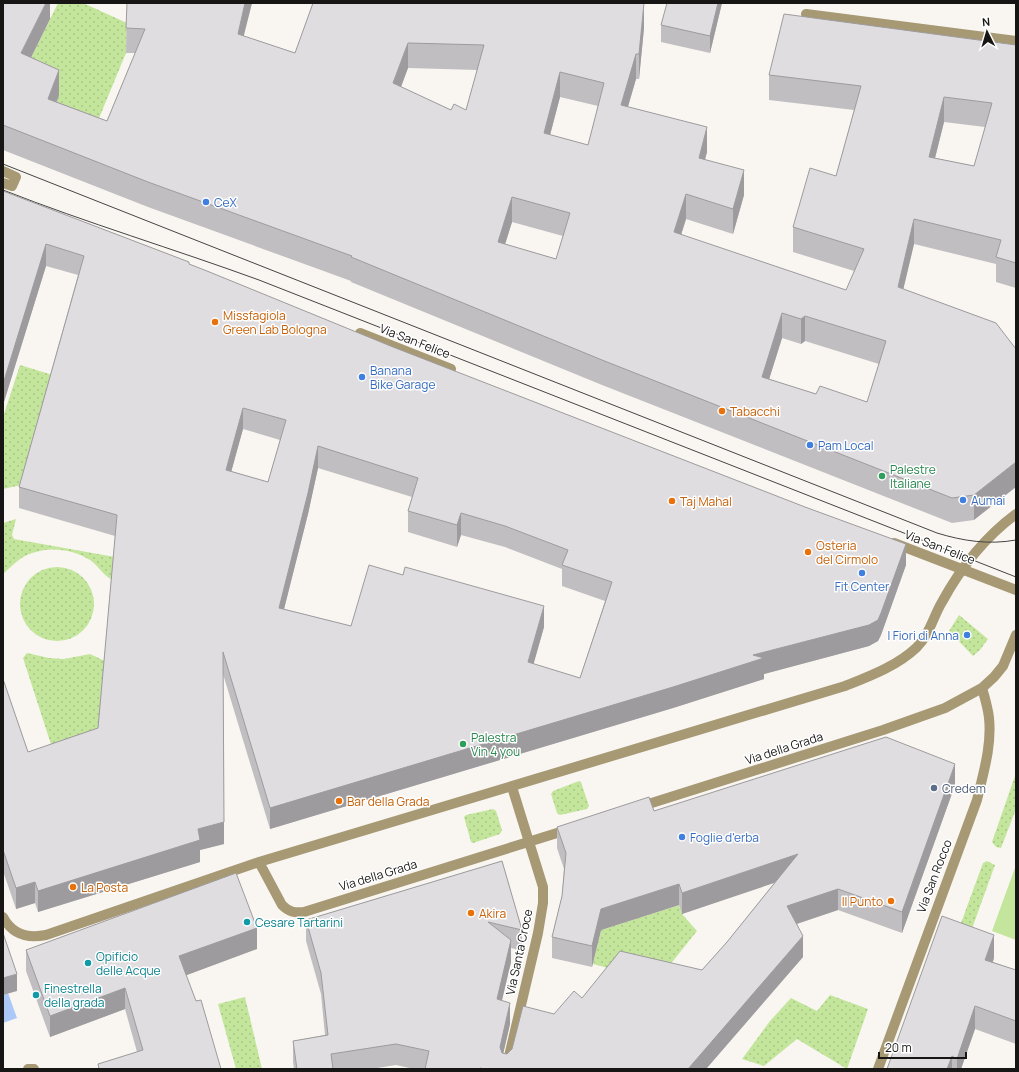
<svg xmlns="http://www.w3.org/2000/svg" width="1019" height="1072" font-family="Manrope,sans-serif">
<style>
.grass{fill:url(#grass-dots)}
.pitch{fill:#c4e69c}
.water{fill:#abc8f6}
.lines{fill:none;stroke-linecap:round;stroke-linejoin:round}
.minor{stroke:#a69974;stroke-width:10}
.tram{stroke:#464443;stroke-width:1}
.wall{fill:#c1bec1;fill-rule:evenodd}
.shaded-wall{fill:#9d9b9d}
.building{fill:#e0dde0;stroke:#9d9b9d;fill-rule:evenodd}
.shop-dot{fill:#3f7fe0;stroke:#fff;stroke-width:1.5}
.food-dot{fill:#e8710a;stroke:#fff;stroke-width:1.5}
.leisure-dot{fill:#2e9e5b;stroke:#fff;stroke-width:1.5}
.service-dot{fill:#5c6f8a;stroke:#fff;stroke-width:1.5}
.culture-dot{fill:#0f9aa8;stroke:#fff;stroke-width:1.5}
.labels{text-anchor:middle;dominant-baseline:central;stroke-width:3;stroke-linejoin:round;paint-order:stroke}
.shop-label{font-size:12px;fill:#366cbe;stroke:#fff;text-anchor:start}
.food-label{font-size:12px;fill:#c56008;stroke:#fff;text-anchor:start}
.street-label{font-size:12px;fill:#171615;stroke:#fff}
.leisure-label{font-size:12px;fill:#27864d;stroke:#fff;text-anchor:start}
.service-label{font-size:12px;fill:#4e5e75;stroke:#fff;text-anchor:start}
.culture-label{font-size:12px;fill:#0d838f;stroke:#fff;text-anchor:start}
</style>
<defs>
<pattern id="grass-dots" width="8" height="8" patternUnits="userSpaceOnUse"><rect width="8" height="8" fill="#c4e69c"/><path d="M2 2h.1M6 6h.1" fill="none" stroke="#a8c586" stroke-width="1.8" stroke-linecap="round"/></pattern>
</defs>
<rect width="100%" height="100%" fill="#f9f6f2"/>
<!-- grass -->
<path class="grass" d="M58 3H83L127 23 126 53 90 140 21 78Z
M20 365 56 376 26 484 3 489V417Z
M16 519 12 535 14 539 115 557 113 580C104 577 98 565 90 560 72 548 46 546 27 555 18 559 10 568 3 574V523Z
M20 604a37 37 0 1 1 74 0a37 37 0 1 1-74 0Z
M959 615 988 639 980 650 973 656 949 631Z
M27 653 49 658 64 659 90 654 105 661 98 749 57 763 23 658Z
M1016 773V809L1001 848 996 847 992 842Z
M579 781 581 782 589 806 587 809 560 815 557 813 551 794 553 791Z
M493 809 496 811 502 830 500 834 473 843 471 842 464 817 466 815Z
M987 861 995 865 965 948 954 942 983 863Z
M679 905 682 914 697 931 657 981 593 964 601 930Z
M830 995 868 1009 847 1069 797 1039 764 1066 742 1059 770 1021 791 998 817 1011Z
M245 997 262 1069H236L218 1004Z"/>
<!-- pitch -->
<path class="pitch" d="M1016 865V940L992 931Z"/>
<!-- water -->
<path class="water" d="M8 993 17 1018 3 1023V995Z"/>
<g class="lines">
<!-- minor -->
<path class="minor" d="M806 14 1016 41
M3 171 16 177 12 186 3 183
M360 333 451 369
M894 543 1016 590
M639 807 883 730 945 708 982 688 994 677 1003 666 1016 635
M259 862 282 905C289 912 294 913 304 912L570 829
M3 917C12 934 27 939 46 935L259 862 845 686C870 676 897 666 917 647 930 634 933 617 942 602 960 569 985 537 1016 514
M28 1069H34
M506 1069 538 933 543 903V887L512 787
M878 1069 977 800C983 774 992 746 989 718 988 708 985 698 982 688"/>
<!-- tram -->
<path class="tram" d="M3 164 937 533C963 541 989 545 1016 540
M3 190C87 223 174 249 259 280L1016 577"/>
</g>
<!-- wall -->
<path class="wall" d="M3 3H50V19L31 57 59 95 57 102 107 121 135 53H126L127 3H252L243 36 295 53 313 3 644 28 639 79H636L628 107 707 152 705 159 744 195 733 234 686 219 681 235 846 290 854 271 793 252V227L836 176 854 110 769 100V75L964 38 1016 45V288L996 282V264L914 244 903 289 996 323 974 520 952 523 602 385 351 282V281L148 207 3 150ZM408 68 477 70 466 110H451L401 87ZM560 97 598 106 588 145 550 135ZM944 122 985 127 974 166 935 158ZM512 222 563 236 556 259 505 244ZM782 338 801 344 805 341 879 364 867 402 816 394 769 379Z
M722 3 710 53 661 42V25Z
M3 191 189 264 906 565 881 635 878 641 869 646 764 674V679L673 708 270 829 223 674 224 844 200 850V862L38 912 35 903 16 909 3 871V679L28 752 98 728 115 536 19 508V487L78 275 46 266 3 405ZM243 429 280 440 268 482 231 471ZM318 468 412 497 408 511V532L457 547 461 535 505 547 562 569V586L605 601 580 678 533 664 544 627 351 626 284 609 308 514Z
M955 785 902 933 838 910 797 924 803 957 706 1069H414L396 1065 371 1069H294L293 1062V1041L325 1035 321 994 306 941V920L502 861 522 930V951L511 948V962L502 1001 510 1024 503 1053 507 1054 554 1014 582 998 702 970 727 942 775 882 682 914 679 905 601 930 592 967 552 958V937L562 896 564 869 557 848V827L654 811Z
M257 949 186 975 221 1069H98V1064L137 1052 125 1009 50 1037 26 971V950Z
M994 958 993 962 1016 970V1044L975 1029 961 1069H887Z"/>
<!-- shaded-wall -->
<path class="shaded-wall" d="M46 3H50V19L21 78V53Z
M245 3H252L238 59V34Z
M644 3V28L639 79V54Z
M718 3H722L710 53V36Z
M408 43V68L393 108V83Z
M636 54V79L621 130V105Z
M59 70V95L48 124V99Z
M560 72V97L544 158V133Z
M944 97V122L929 182V157Z
M707 127V152L699 183V158Z
M744 170V195L733 234V209Z
M686 194V219L674 257V232Z
M512 197V222L498 267V242Z
M914 219V244L898 312V287Z
M46 244V266L3 405V384Z
M782 313V338L762 402V377Z
M805 316V341L801 344V319Z
M243 408V429L226 491V470Z
M318 446V468L308 514 279 629V608Z
M1016 462V487L974 520V495Z
M461 513V535L457 547V525Z
M906 544V565L881 635 878 641 869 646 764 674V679L673 708 270 829V808L753 655Z
M544 606V627L528 684V662Z
M955 764V785L902 933V912Z
M224 822V844L200 850V862L38 912V891L198 829Z
M798 854V875L682 914V893Z
M35 882V903L16 909V888Z
M679 884V905L601 930 592 967V946L601 909Z
M838 889V910L787 927V906Z
M257 928V949L179 978V956Z
M994 935V958L985 983V960Z
M803 936V957L706 1069H688Z
M511 940V962L497 1020V999Z
M17 974V991L3 995V978Z
M125 988V1009L50 1037V1016Z
M510 1003V1024L500 1068V1047Z
M975 1006V1029L961 1069H957V1059Z
M952 1056V1069H947Z"/>
<!-- building -->
<path class="building" d="M3 3H46L21 53 59 70 48 99 107 121 145 29 126 28 127 3H245L238 34 295 53 313 3H644L639 54H636L621 105 707 127 699 158 744 170 733 209 686 194 674 232 846 290 864 249 793 227 810 168 836 176 861 86 769 75 784 14 1016 45V263L996 257 1001 240 914 219 898 287 996 323 1016 349V462L974 495 952 498 602 360 351 257 352 256 148 182 3 125ZM408 43 484 45 466 110 454 104 451 110 393 83ZM560 72 604 83 588 145 544 133ZM944 97 992 103 974 166 929 157ZM512 197 570 213 556 259 498 242ZM782 313 801 319 805 316 886 341 867 402 820 386 816 394 762 377Z
M667 3H718L710 36 661 25Z
M3 191 189 262V264L207 271 393 347 805 507 906 544 881 613 878 620 869 625 753 655 764 658 673 687 270 808 223 652 224 822 198 829 200 840 38 891 35 882 16 888 3 850V679L28 752 98 728 117 515 19 487 84 256 46 244 3 384ZM243 408 286 420 268 482 226 470ZM318 446 418 478 408 511 457 525 461 513 505 526 568 550 562 565 612 582 580 678 528 662 544 606 405 567 403 575 369 565 351 626 279 608 308 493Z
M886 737 955 764 902 912 838 889 787 906 803 936 688 1069H484L480 1068V1069H425L429 1051 396 1044 331 1054 333 1069H297L293 1041 328 1035 321 973 306 920 502 861 522 930 488 922 511 940 497 999 510 1003 500 1047 502 1053 507 1054 512 1049 523 1006 554 1014 574 991 582 998 620 951 702 970 727 942 798 854 682 893 679 884 601 909 592 946 552 937 562 896 566 853 557 827 649 797 654 811Z
M236 873 257 928 179 956 196 1001 201 1000 221 1069H99L98 1064 143 1050 125 988 50 1016 26 950Z
M942 916 994 935 985 960 1016 970V1021L975 1006 957 1059 952 1056 947 1069H887Z
M3 933 17 974 3 978Z"/>
<!-- markers -->
<g class="shop-dot">
<circle cx="206" cy="202" r="4"/>
<circle cx="362" cy="377" r="4"/>
<circle cx="810" cy="445" r="4"/>
<circle cx="963" cy="500" r="4"/>
<circle cx="862" cy="573" r="4"/>
<circle cx="967" cy="635" r="4"/>
<circle cx="682" cy="837" r="4"/>
</g>
<g class="food-dot">
<circle cx="215" cy="322" r="4"/>
<circle cx="722" cy="411" r="4"/>
<circle cx="672" cy="501" r="4"/>
<circle cx="808" cy="552" r="4"/>
<circle cx="339" cy="801" r="4"/>
<circle cx="73" cy="887" r="4"/>
<circle cx="891" cy="901" r="4"/>
<circle cx="471" cy="913" r="4"/>
</g>
<g class="leisure-dot">
<circle cx="882" cy="476" r="4"/>
<circle cx="463" cy="744" r="4"/>
</g>
<circle class="service-dot" cx="934" cy="788" r="4"/>
<g class="culture-dot">
<circle cx="247" cy="922" r="4"/>
<circle cx="88" cy="963" r="4"/>
<circle cx="36" cy="995" r="4"/>
</g>
<g class="labels">
<!-- shop labels -->
<g class="shop-label">
<text x="214" y="202">CeX</text>
<text x="370" y="370">Banana<tspan x="370" dy="14">Bike Garage</tspan></text>
<text x="818" y="445">Pam Local</text>
<text x="971" y="500">Aumai</text>
<text x="862" y="586" text-anchor="middle">Fit Center</text>
<text x="959" y="635" text-anchor="end">I Fiori di Anna</text>
<text x="690" y="837">Foglie d'erba</text>
</g>
<!-- food labels -->
<g class="food-label">
<text x="223" y="315">Missfagiola<tspan x="223" dy="14">Green Lab Bologna</tspan></text>
<text x="730" y="411">Tabacchi</text>
<text x="680" y="501">Taj Mahal</text>
<text x="816" y="545">Osteria<tspan x="816" dy="14">del Cirmolo</tspan></text>
<text x="347" y="801">Bar della Grada</text>
<text x="81" y="887">La Posta</text>
<text x="883" y="901" text-anchor="end">Il Punto</text>
<text x="479" y="913">Akira</text>
</g>
<!-- street labels -->
<g class="street-label">
<text transform="translate(415 341) rotate(21)">Via San Felice</text>
<text transform="translate(940 547) rotate(21)">Via San Felice</text>
<text transform="translate(784 748) rotate(-18)">Via della Grada</text>
<text transform="translate(378 875) rotate(-17)">Via della Grada</text>
<text transform="translate(934 876) rotate(-69)">Via San Rocco</text>
<text transform="translate(519 952) rotate(-78)">Via Santa Croce</text>
</g>
<!-- leisure labels -->
<g class="leisure-label">
<text x="890" y="469">Palestre<tspan x="890" dy="14">Italiane</tspan></text>
<text x="471" y="737">Palestra<tspan x="471" dy="14">Vin 4 you</tspan></text>
</g>
<!-- service labels -->
<g class="service-label">
<text x="942" y="788">Credem</text>
</g>
<!-- culture labels -->
<g class="culture-label">
<text x="255" y="922">Cesare Tartarini</text>
<text x="96" y="956">Opificio<tspan x="96" dy="14">delle Acque</tspan></text>
<text x="44" y="988">Finestrella<tspan x="44" dy="14">della grada</tspan></text>
</g>
</g>
<!-- border -->
<rect width="1019" height="1072" fill="none" stroke="#171615" stroke-width="8"/>
<!-- north arrow -->
<g transform="translate(987 32) rotate(355)" stroke="#ffffff" stroke-width="3" paint-order="stroke">
<path d="M0-3L7 15L0 10L-7 15Z" fill="#171615"/>
<text y="-6" font-size="11" font-weight="bold" text-anchor="middle" fill="#171615">N</text>
</g>
<!-- scale -->
<path d="M879 1052v6h87v-6" fill="none" stroke="#171615" stroke-width="2"/>
<text x="885" y="1052" font-size="12" fill="#171615" stroke="#ffffff" stroke-width="3" paint-order="stroke">20 m</text>
</svg>
